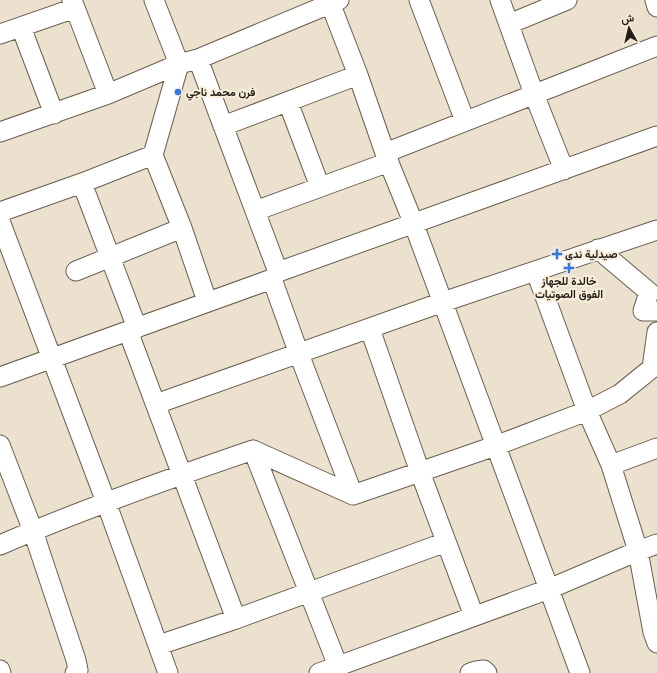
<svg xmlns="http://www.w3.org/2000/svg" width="657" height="673" font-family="Lora,Vazirmatn,serif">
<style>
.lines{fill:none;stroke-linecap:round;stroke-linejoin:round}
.minor-casing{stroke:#6a6050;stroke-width:21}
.minor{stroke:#fff;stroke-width:19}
.poi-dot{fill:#3478e6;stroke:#f9eedb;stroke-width:1.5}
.labels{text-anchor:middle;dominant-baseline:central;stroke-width:4;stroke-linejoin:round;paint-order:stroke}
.poi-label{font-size:11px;font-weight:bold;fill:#211d17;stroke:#f9eedb;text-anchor:start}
</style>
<rect width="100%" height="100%" fill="#ece0ce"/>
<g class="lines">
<!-- minor casing -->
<g class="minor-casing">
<path id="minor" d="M72 0 108 94
M329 0 358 75 385 153 413 222 580 673
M419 0 465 121
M500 0 534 94 564 170
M655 0 657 7
M509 24 567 0
M21 27 54 114
M0 34 75 8
M198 59 278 272
M288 102 320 187
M223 126 358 75
M0 132 108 94 179 64 154 0
M385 153 657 46
M153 155 182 228 207 301
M82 183 137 328
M255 211 389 162
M0 212 82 183 153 155 179 64 198 59 339 0
M0 221 106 502 168 673
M598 249 649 292 643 311H657
M76 271 182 228
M536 272 587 411 611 465 638 551 653 632 657 643
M272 279 299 354 353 495
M370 329 420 472 474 616
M128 331 236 619
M0 377 272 279 278 272C404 226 531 182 657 136
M156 404 443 302 657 230
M0 445 33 531 76 660 78 670 75 673
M253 450 338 666
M611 465 657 448
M0 545C83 509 168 479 253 450L353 495 495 446 587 411 620 394 652 368 657 332
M159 645 236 619 446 542
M0 670 1 673
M319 673 549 589 638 551 657 544
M470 673 476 671 484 670 487 673"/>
</g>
<!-- minor -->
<use href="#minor" class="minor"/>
</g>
<!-- markers -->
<g class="poi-dot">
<circle cx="178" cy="92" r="4"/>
<path d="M555 248h4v4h4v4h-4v4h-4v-4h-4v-4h4z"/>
<path d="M567 262h4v4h4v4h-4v4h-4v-4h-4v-4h4z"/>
</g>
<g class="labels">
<!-- poi labels -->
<g class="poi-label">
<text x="186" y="92">فرن محمد ناجي</text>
<text x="565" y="254">صيدلية ندى</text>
<text x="569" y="281" text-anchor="middle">خالدة للجهاز<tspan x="569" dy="13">الفوق الصوتيات</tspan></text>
</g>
</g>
<!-- north arrow -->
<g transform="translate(629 28) rotate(352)" stroke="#f9eedb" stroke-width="3" paint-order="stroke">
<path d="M0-3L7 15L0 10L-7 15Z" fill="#211d17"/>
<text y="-6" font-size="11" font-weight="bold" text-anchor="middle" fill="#211d17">ش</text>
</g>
</svg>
